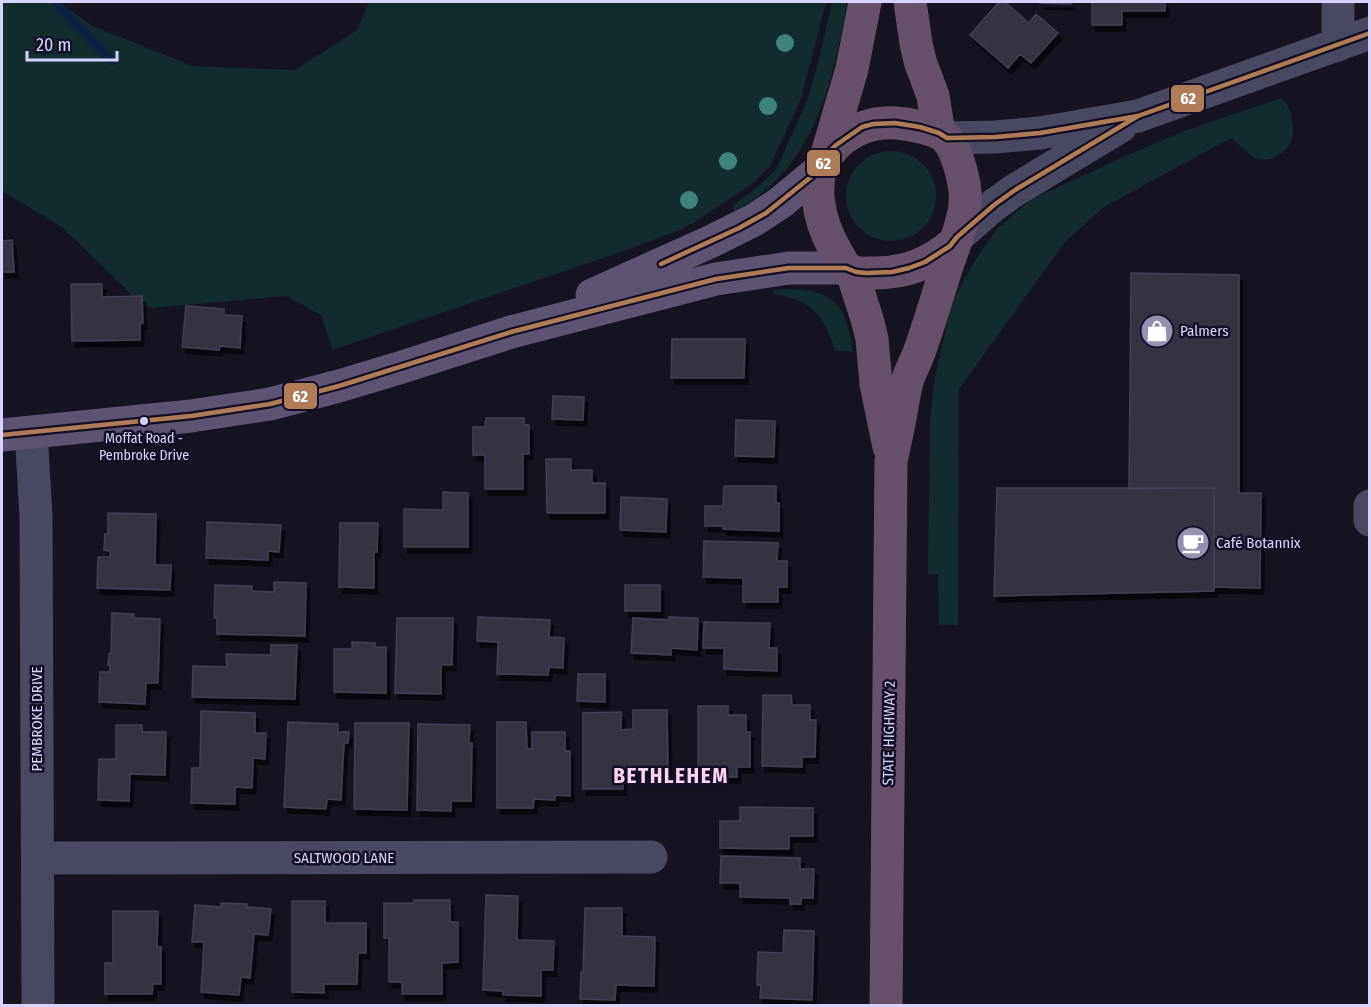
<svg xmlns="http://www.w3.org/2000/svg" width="1371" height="1007" font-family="'Fira Sans Condensed',sans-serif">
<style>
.green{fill:#132c2d}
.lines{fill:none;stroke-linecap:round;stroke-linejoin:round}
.stream{stroke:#0d2144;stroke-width:9}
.building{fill:#343243;stroke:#433f54;stroke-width:1.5;filter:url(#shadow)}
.minor{stroke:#4a4962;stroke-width:33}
.major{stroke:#5e5373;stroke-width:33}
.highway{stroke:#67516a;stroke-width:33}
.bus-1-casing{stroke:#130f26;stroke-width:9}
.bus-1{stroke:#b07c57;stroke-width:4.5}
.tree{fill:#3e8478}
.bus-dot{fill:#d9d4ff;stroke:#130f26;stroke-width:2}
.labels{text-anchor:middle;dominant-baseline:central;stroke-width:5;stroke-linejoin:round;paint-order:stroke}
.bus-label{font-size:14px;fill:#d9d4ff;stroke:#130f26}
.poi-label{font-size:15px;fill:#d9d4ff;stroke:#130f26;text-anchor:start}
.street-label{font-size:15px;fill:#d9d4ff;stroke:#130f26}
.district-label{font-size:21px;font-weight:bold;letter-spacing:1.5px;fill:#ffd6f0;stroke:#130f26}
.line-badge{stroke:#130f26;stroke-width:2}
.badge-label{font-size:16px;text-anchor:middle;font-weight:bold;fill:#fff}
</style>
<defs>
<filter id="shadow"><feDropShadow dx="3.5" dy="6" stdDeviation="0" flood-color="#0009"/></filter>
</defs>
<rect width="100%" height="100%" fill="#161421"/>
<!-- green -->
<path class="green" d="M2 2H58L93 26 193 66 295 70 357 30 369 2H826L801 99 770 166 756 181 695 222 680 230 621 252 332 350 322 316 287 296 152 308 143 306 63 228 2 191Z
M832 2H847C837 63 820 142 771 185 760 196 747 203 734 212L733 205C749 194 764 183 777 168L807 101 821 52Z
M1281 98C1291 105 1296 129 1291 141 1285 156 1266 165 1252 156 1245 151 1238 143 1231 138L1104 207 1065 242 959 389 958 625H939L938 574 928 575 930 419 935 377 948 320 954 300 965 278 979 254 998 228 1032 199 1130 154 1184 131Z
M846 196a45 45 0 1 1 90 0a45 45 0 1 1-90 0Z
M790 289C837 290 846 307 853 351H838L835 350C829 330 820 311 800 301 791 297 781 296 773 293L774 290Z"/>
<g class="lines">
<!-- stream -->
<path class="stream" d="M55 2 112 61"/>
</g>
<!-- building -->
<path class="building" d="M999 2H1005L1029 23 1036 14 1058 33 1031 63 1020 54 1008 68 970 35Z
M1040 2H1071V4L1040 3Z
M1092 2H1165V11H1122V25H1092Z
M12 240 14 272H2V241Z
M1131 273 1239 275V493H1261L1260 588 1214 587V488L1129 489Z
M71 284H102V297L142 296 143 323H140V340L72 341Z
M186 306 224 309V315L242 316 240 348 220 346 219 350 182 347Z
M672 339H745L744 378H671Z
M553 396 584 397 583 420 552 419Z
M486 418H524V425H529V454H523V489H485V455H473V427H485Z
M736 420 775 421 774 457 735 456Z
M546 459H571V470H592V483H605V513H547Z
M724 486H776V503H779V531L723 529V526H705V506H723Z
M997 488H1214V591L994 596Z
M443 492 468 493V547H404V509L443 510Z
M621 497 667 499 666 532 620 530Z
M108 513 156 514 155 565H171L170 590 97 588 98 557H110V551L104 550 105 534H108Z
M207 522 281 525 279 552 268 551V560L206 558Z
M340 523H378L377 552H374V588L339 587Z
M704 541 778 543 777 561H787V587H778V602H743V578L703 577Z
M274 582 306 583 305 636 217 634V618H214L215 585 252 586V591L274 592Z
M625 585H660V611H625Z
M112 613 134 614V618L160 619 158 683H146L145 704 99 702 100 672H110V664L108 665 109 654 111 653Z
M478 617 550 620 549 637 564 638 563 668 549 667 548 675 497 674 498 642 477 641Z
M669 617 698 618 697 650 671 648V655L631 653 633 618 669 620Z
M397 618H453L452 665H441V694L395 693Z
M704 622 770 623 769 648H777V671L724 669V648H703Z
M352 642 375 643V647H386V693L334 692V649H352Z
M271 645H297L295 699 192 697 193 666 227 667 226 654 271 655Z
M578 674H605V702L577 701Z
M763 695H791L792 705H810V720H816L815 757H802V767L762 766Z
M698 706H728V715H746V732H750V767H737V777H698Z
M633 710H667L668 771H623V789H583V713L621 712V730L633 729Z
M201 711 255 713V733H266L265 759 253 758 252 788 235 787V804L191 803 192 768H200Z
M288 722 338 724V732H349L348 743H344L341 800 327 799 326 809 284 807Z
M497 722H526L527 749H532V732H565V751H570V796L555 795V800L534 799 533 808H497Z
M355 723H409L407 810 354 809Z
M418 724 470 725 469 743H472L471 801H451V811L417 810Z
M116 725H142V732H166L165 775 130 774 129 801 98 800 99 759H116Z
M740 807 813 808V836H789V849L720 848V821H740Z
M721 856 800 858V869H814L813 898H801V904H790V898L740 897V883H720Z
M486 895 518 896 517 940 554 941 553 970H541V996L503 995V991L483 990Z
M414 900H450V922H458V962L442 963V994H402V982H389V938H384V903H414Z
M292 901H325V923H366V953H358L357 984H324V993L292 992Z
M221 903 247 904V907L271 909 268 935 254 934 250 978 241 977 239 995 201 992 204 942H192L195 905 221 907Z
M585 908H622V936L655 937 654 986 616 985 615 1000 580 999 581 972H583Z
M113 911H158L157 947H161V984H153L152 994H105V963H113Z
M784 930 814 931 812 1000 760 998 761 985H757L758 952 783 953Z"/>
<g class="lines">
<!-- minor -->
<path class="minor" d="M1338 45V2
M947 138 995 137 1040 133 1138 116 1370 33
M957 237 994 205 1015 190 1121 126
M31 433 36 515 38 1006
M1370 506V520
M38 858 651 857"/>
<!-- major -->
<path class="major" d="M592 295 712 241 754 220 780 203 821 169
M2 435 191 416 270 404 339 386 399 368 511 332 716 279 789 268H846"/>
<!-- highway -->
<path class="highway" d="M910 2 916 43 920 61 933 96 939 133
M827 154 852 69 865 2
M852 272 868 322 872 339 876 384 889 447
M886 1006 891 461C895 443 899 425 902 407 904 397 905 386 909 376 913 366 918 357 921 347 930 321 938 295 946 269 953 248 963 226 965 204 967 187 958 152 947 139 938 129 909 124 896 123 873 121 850 130 834 147 806 174 819 223 837 253 840 258 844 267 850 271 857 274 866 273 873 273 906 273 930 264 955 242"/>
<!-- bus-1 casing -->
<g class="bus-1-casing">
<path id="bus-1" d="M661 264 739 228 766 213 821 169 827 154 836 145 862 127 873 124 895 123 920 127 939 133 947 138 995 137 1040 133 1138 116 1370 33
M2 435 191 416 270 404 339 386 511 332 716 279 789 268H846L856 272 866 273 892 272 909 268 925 262 950 246 957 237 994 205 1015 190 1138 116"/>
</g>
<!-- bus-1 -->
<use href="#bus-1" class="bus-1"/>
</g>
<!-- trees -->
<g class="tree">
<circle cx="785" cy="43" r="9"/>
<circle cx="768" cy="106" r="9"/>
<circle cx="728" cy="161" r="9"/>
<circle cx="689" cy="200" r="9"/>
</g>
<!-- icons -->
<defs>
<g id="shop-disc" transform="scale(1.725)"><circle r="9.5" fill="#9591b1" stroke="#130f26"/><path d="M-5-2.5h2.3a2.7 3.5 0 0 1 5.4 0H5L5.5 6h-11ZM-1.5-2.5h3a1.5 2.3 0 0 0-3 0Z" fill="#fff"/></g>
<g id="cafe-disc" transform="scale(1.725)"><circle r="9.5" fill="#9591b1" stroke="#130f26"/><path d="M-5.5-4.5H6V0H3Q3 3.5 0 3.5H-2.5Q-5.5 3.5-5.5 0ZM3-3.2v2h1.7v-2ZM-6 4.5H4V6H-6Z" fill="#fff"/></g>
</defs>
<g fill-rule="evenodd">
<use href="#shop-disc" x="1157" y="331"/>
<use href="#cafe-disc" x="1193" y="543"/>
</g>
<!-- markers -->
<circle class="bus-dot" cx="144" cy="421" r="5"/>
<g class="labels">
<!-- bus labels -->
<g class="bus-label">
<text x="144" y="438">Moffat Road -<tspan x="144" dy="17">Pembroke Drive</tspan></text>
</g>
<!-- poi labels -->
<g class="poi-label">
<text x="1180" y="331">Palmers</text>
<text x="1216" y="543">Café Botannix</text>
</g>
<!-- street labels -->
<g class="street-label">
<text transform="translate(37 719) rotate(-90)">PEMBROKE DRIVE</text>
<text transform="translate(889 733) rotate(-89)">STATE HIGHWAY 2</text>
<text x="344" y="858">SALTWOOD LANE</text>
</g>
<!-- district labels -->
<g class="district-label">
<text x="671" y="776">BETHLEHEM</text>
</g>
</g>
<g class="line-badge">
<rect x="1170" y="84" width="35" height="29" rx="6" fill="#b07c57"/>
<rect x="806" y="149" width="35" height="28" rx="6" fill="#b07c57"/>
<rect x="283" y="382" width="35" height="28" rx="6" fill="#b07c57"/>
</g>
<g class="badge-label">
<text x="1188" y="104">62</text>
<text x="823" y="169">62</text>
<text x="300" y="402">62</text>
</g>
<!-- border -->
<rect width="1371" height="1007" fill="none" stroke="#d9d4ff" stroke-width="6"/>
<!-- scale -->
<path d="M27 51v9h90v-9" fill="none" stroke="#d9d4ff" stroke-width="3"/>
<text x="36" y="51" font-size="18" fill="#d9d4ff" stroke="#130f26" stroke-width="4.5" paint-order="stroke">20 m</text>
</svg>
